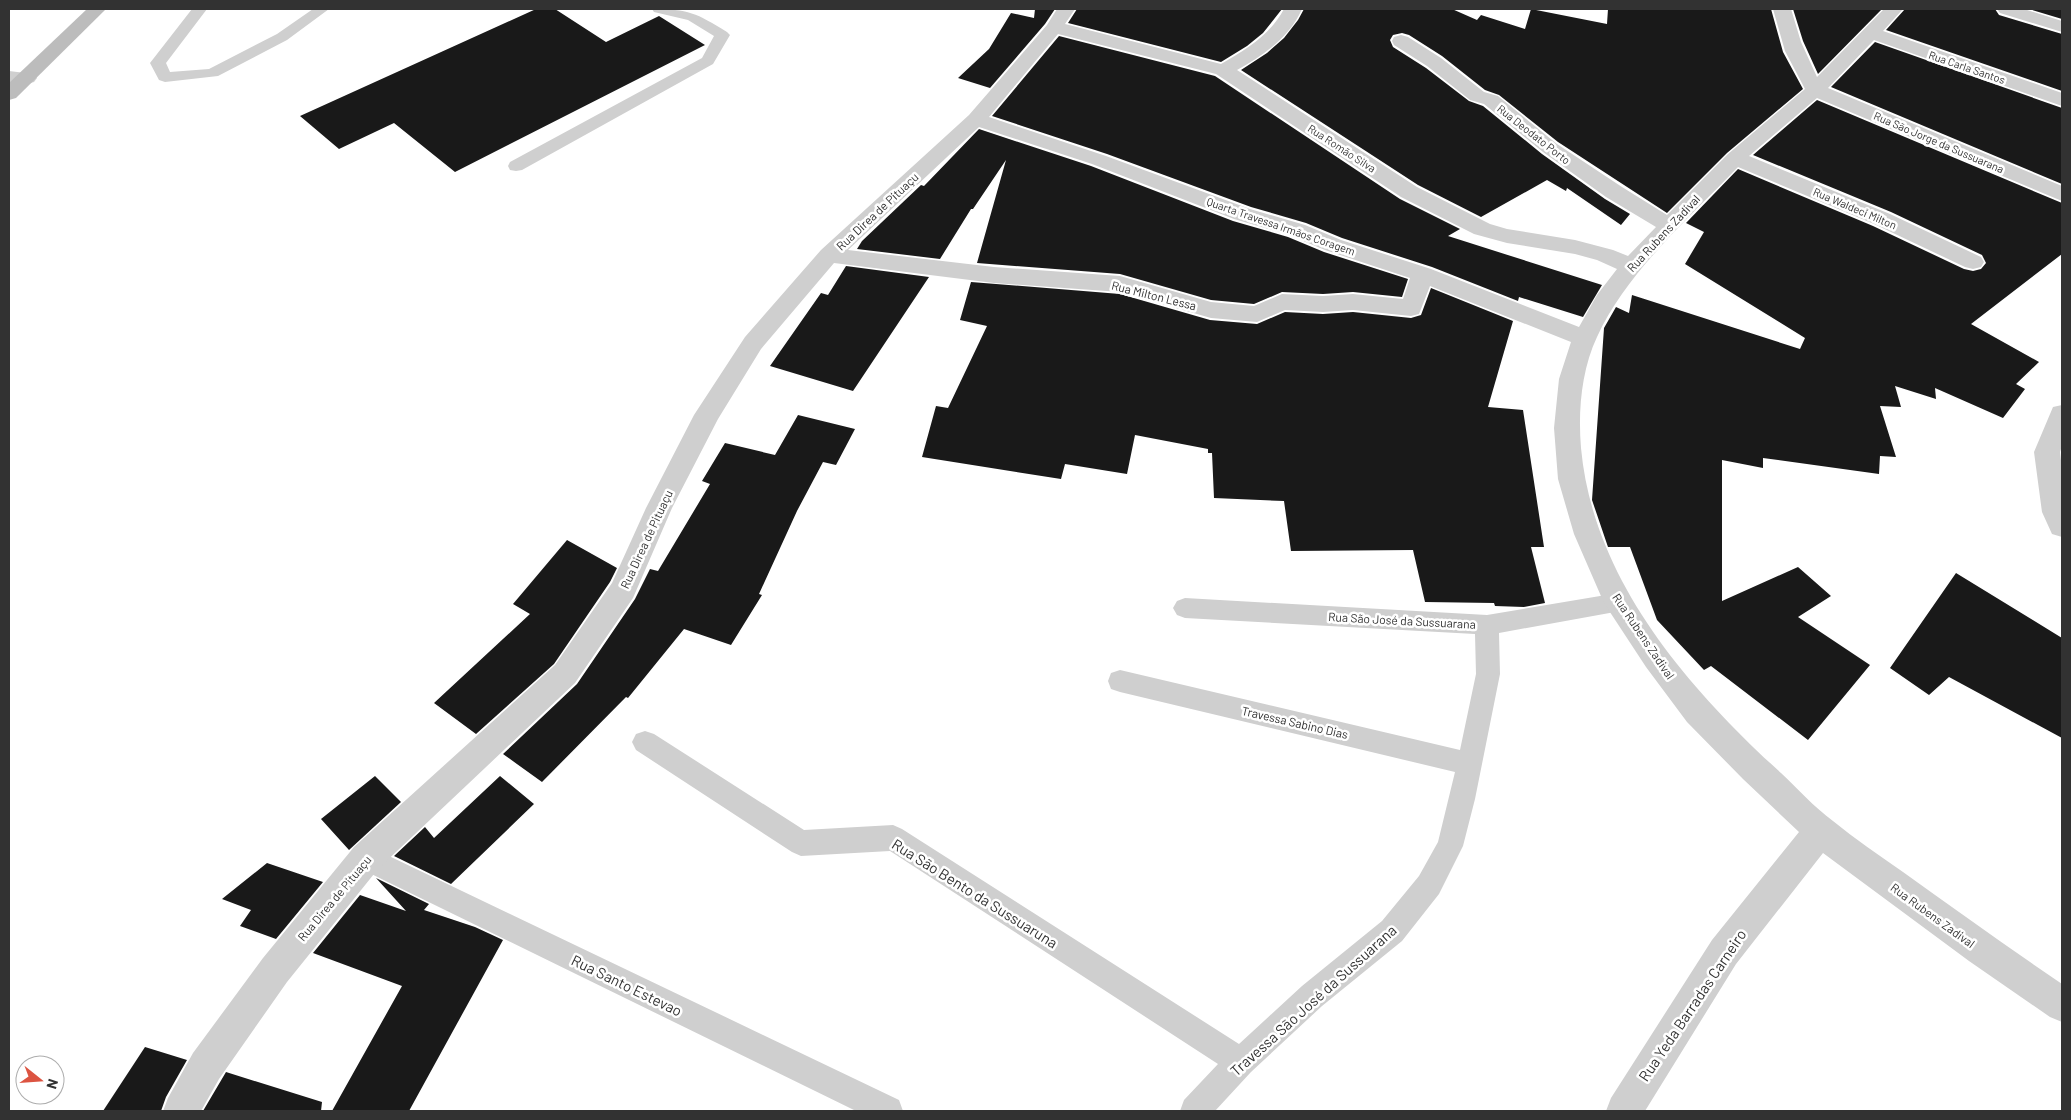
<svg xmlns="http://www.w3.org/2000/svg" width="2071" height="1120" font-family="Barlow,sans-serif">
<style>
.building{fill:#191919}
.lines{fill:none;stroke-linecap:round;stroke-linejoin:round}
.lane{fill:#cfcfcf;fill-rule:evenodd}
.street{fill:#cfcfcf;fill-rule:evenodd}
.secondary{fill:#bcbcbc;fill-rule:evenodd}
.labels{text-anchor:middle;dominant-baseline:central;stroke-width:5;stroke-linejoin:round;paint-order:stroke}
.far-street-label{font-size:11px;fill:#323232;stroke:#fff}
.street-label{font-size:12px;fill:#323232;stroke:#fff}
.near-street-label{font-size:15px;fill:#323232;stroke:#fff}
</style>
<rect width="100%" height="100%" fill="#fff"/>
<!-- building -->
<path class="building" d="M536 9H555L606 42 659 16 705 45 455 172 394 123 339 149 300 116Z
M1035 9H1055L1045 24 990 88 958 78 989 49 1011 13 1034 18Z
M1077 9H1282L1263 33 1247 46 1221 62 1068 23Z
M1304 9H1452L1477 20 1481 15 1525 29 1531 9 1607 24 1608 9H1771L1783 52 1803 89 1727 153 1667 213 1558 142 1499 95 1485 90 1442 56 1409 35 1402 33 1393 35 1390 40 1393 47 1426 68 1469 101 1483 106 1542 154 1605 199 1630 214 1621 225 1567 188 1566 191 1547 180 1481 217 1418 185 1241 70 1267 53 1284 38 1298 20Z
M1793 9H1882L1818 74 1803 41Z
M1905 9H1995L1999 15 2062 34V91L1886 30Z
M2029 9H2062V19Z
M1059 36 1215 76 1400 199 1460 229 1448 236 1602 285 1583 317 1519 297 1518 301 1432 267 1342 238 1306 223 1251 207 1107 154 992 116Z
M1875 42 2062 108V184L1831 87Z
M1817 100 2062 203V254L1971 324 2039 362 2016 384 2025 389 2003 418 1935 388 1936 399 1895 386 1901 407 1880 406 1896 457 1880 456 1879 474 1763 458V468L1722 460V601L1798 567 1831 596 1798 617 1870 665 1808 740 1711 666 1704 670 1657 620 1630 547H1608L1592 500 1604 328 1616 307 1629 313 1632 295 1800 349 1805 338 1685 264 1704 232 1686 223 1738 169 1873 226 1964 269 1973 271 1981 269 1986 263 1982 255 1891 212 1753 155Z
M979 129 1091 166 1233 221 1288 237 1324 252 1408 279 1402 297 1353 292 1323 294 1282 292 1254 304 1211 300 1120 274 977 263 1006 160 973 209H971L940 259 857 249 862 241 921 185 924 186Z
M846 266 929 277 853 391 770 366 821 293 828 295Z
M971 282 1120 294 1210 320 1257 324 1285 312 1323 314 1353 312 1411 318 1421 315 1431 288 1513 321 1488 407 1523 410 1544 547H1531L1545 603 1524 607 1495 606 1494 603 1425 602 1413 550 1291 551 1284 501 1214 498 1212 453H1208V449L1135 435 1127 474 1065 464 1061 479 922 457 936 406 948 408 987 326 960 320Z
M798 415 855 429 836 465 823 462 797 511 759 594 762 595 731 645 684 629 628 698 626 697 542 782 503 754 577 684 635 599 650 569 658 571 710 484 702 481 725 443 775 455Z
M567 540 617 568 610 582 554 664 476 734 434 703 530 614 513 604Z
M1956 573 2062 638V738L1949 677 1929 695 1890 668Z
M375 776 401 802 349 850 321 819Z
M500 776 534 804 451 884 394 856 425 827 434 838Z
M267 863 323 882 276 939 240 926 251 910 222 899Z
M376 878 429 904 424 910 475 927 503 940 409 1111H332L402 986 313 953 360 895 406 911Z
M145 1047 187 1060 166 1097 161 1111H103Z
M226 1072 322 1102 321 1111H203Z"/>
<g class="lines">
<!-- lane -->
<path class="lane" d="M192 9H207L166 63 170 72 209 69 277 34 313 9H329L287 40 218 76 165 82 159 80 150 63Z
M652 9C689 9 696 13 727 32L730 35 713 64 522 170 516 171 510 170 508 166 510 162 702 58 714 36 688 20 654 12Z
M1618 593 1626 596 1630 603 1626 610 1499 633 1500 674 1475 799 1463 846 1439 894 1402 941 1322 1006 1251 1072 1215 1111H1180L1184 1100 1218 1064 890 851 801 856 792 852 636 750 632 742 636 734 645 731 654 734 804 830 893 825 902 829 1239 1044 1302 986 1382 921 1419 876 1438 842 1455 772 1120 692 1111 689 1108 681 1111 673 1120 670 1460 750 1476 674 1475 634 1185 618 1177 615 1173 608 1177 601 1185 598 1487 615Z
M366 845 899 1100 903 1111H856L357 867 353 858 357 849Z"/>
<!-- street -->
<path class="street" d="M1057 9H1075L1065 24 1221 64C1247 49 1269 36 1284 9H1302C1289 38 1264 55 1237 70L1417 187 1490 224 1507 229 1575 240 1613 250 1628 256 1656 227 1606 197 1543 152 1484 104 1470 100 1427 66 1394 45 1392 41 1394 37 1401 35 1408 37 1441 58 1484 92 1498 96 1557 144 1622 187 1667 215 1728 154 1805 89 1785 51 1773 9H1791L1801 42 1817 77 1884 9H1903L1883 31 2062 93V106L1874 40 1828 88 2062 186V201L1817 98 1749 156 1890 214 1981 257 1984 262 1981 267 1973 269 1965 267 1874 224 1738 167C1690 217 1626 273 1597 337 1581 371 1578 412 1581 448 1593 580 1688 688 1781 773 1798 789 1814 807 1833 821 1855 839 1879 855 1903 872 1956 910 2009 948 2062 984V1022L2050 1017 1969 961 1823 853 1736 964 1645 1111H1606L1611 1098 1712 940 1799 832 1743 779 1687 722 1646 667 1604 603 1574 534 1558 479 1554 428 1559 379 1571 342 1430 286 1419 314 1411 316 1353 310 1323 312 1285 310 1257 322 1211 318 1120 292 994 283 834 263 761 349 718 419 672 508 633 598 575 683 378 869 287 982 219 1079 201 1111H163L168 1098 193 1053 263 958 354 847 555 665 612 583 646 508 694 415 745 337 821 250 969 115 1047 25ZM1058 34 1216 74 1401 197 1474 234 1507 243 1575 254 1597 260 1617 269 1597 295 1579 327 1431 269 1341 240 1305 225 1250 209 1106 156 989 117ZM979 127 1092 164 1234 219 1289 235 1325 250 1410 278 1403 299 1353 294 1323 296 1282 294 1254 306 1211 302 1120 276 994 267 848 250Z
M1997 9H2024L2062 21V32L2000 13Z
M9 71 34 74 37 78 34 82 27 84 9 83Z
M2062 405V446L2060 452 2062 469V537L2052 534 2042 512 2034 452 2053 407Z"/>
<!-- secondary -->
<path class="secondary" d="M87 9H106L16 98 9 100V83Z"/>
</g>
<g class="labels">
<!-- far-street labels -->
<g class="far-street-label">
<text transform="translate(1967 67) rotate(19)">Rua Carla Santos</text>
<text transform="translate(1534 134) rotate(38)">Rua Deodato Porto</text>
<text transform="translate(1939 142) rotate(23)">Rua São Jorge da Sussuarana</text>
<text transform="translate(1342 148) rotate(33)">Rua Romão Silva</text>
<text transform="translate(1855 208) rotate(23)">Rua Waldeci Milton</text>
<text transform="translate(1281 226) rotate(19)">Quarta Travessa Irmãos Coragem</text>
</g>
<!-- street labels -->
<g class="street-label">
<text transform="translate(877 211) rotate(-43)">Rua Direa de Pituaçu</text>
<text transform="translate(1663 233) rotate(-47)">Rua Rubens Zadival</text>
<text transform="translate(1154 295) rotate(14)">Rua Milton Lessa</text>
<text transform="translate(646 539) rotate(-65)">Rua Direa de Pituaçu</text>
<text transform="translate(1402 620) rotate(3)">Rua São José da Sussuarana</text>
<text transform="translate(1644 636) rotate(56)">Rua Rubens Zadival</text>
<text transform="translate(1295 722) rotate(13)">Travessa Sabino Dias</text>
<text transform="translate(334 898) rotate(-50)">Rua Direa de Pituaçu</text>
<text transform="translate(1933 915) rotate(36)">Rua Rubens Zadival</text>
</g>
<!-- near-street labels -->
<g class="near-street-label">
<text transform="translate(975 893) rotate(32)">Rua São Bento da Sussuaruna</text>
<text transform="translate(627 985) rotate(26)">Rua Santo Estevao</text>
<text transform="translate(1313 1000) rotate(-42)">Travessa São José da Sussuarana</text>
<text transform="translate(1692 1005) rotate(-56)">Rua Yeda Barradas Carneiro</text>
</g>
</g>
<!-- border -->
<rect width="2071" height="1120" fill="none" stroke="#323232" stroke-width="20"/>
<!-- north arrow -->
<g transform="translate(40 1080) rotate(107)"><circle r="24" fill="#ffffff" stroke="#adadad"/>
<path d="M0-4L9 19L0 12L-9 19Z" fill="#dc5441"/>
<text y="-8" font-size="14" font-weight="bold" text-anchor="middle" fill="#323232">N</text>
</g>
</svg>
